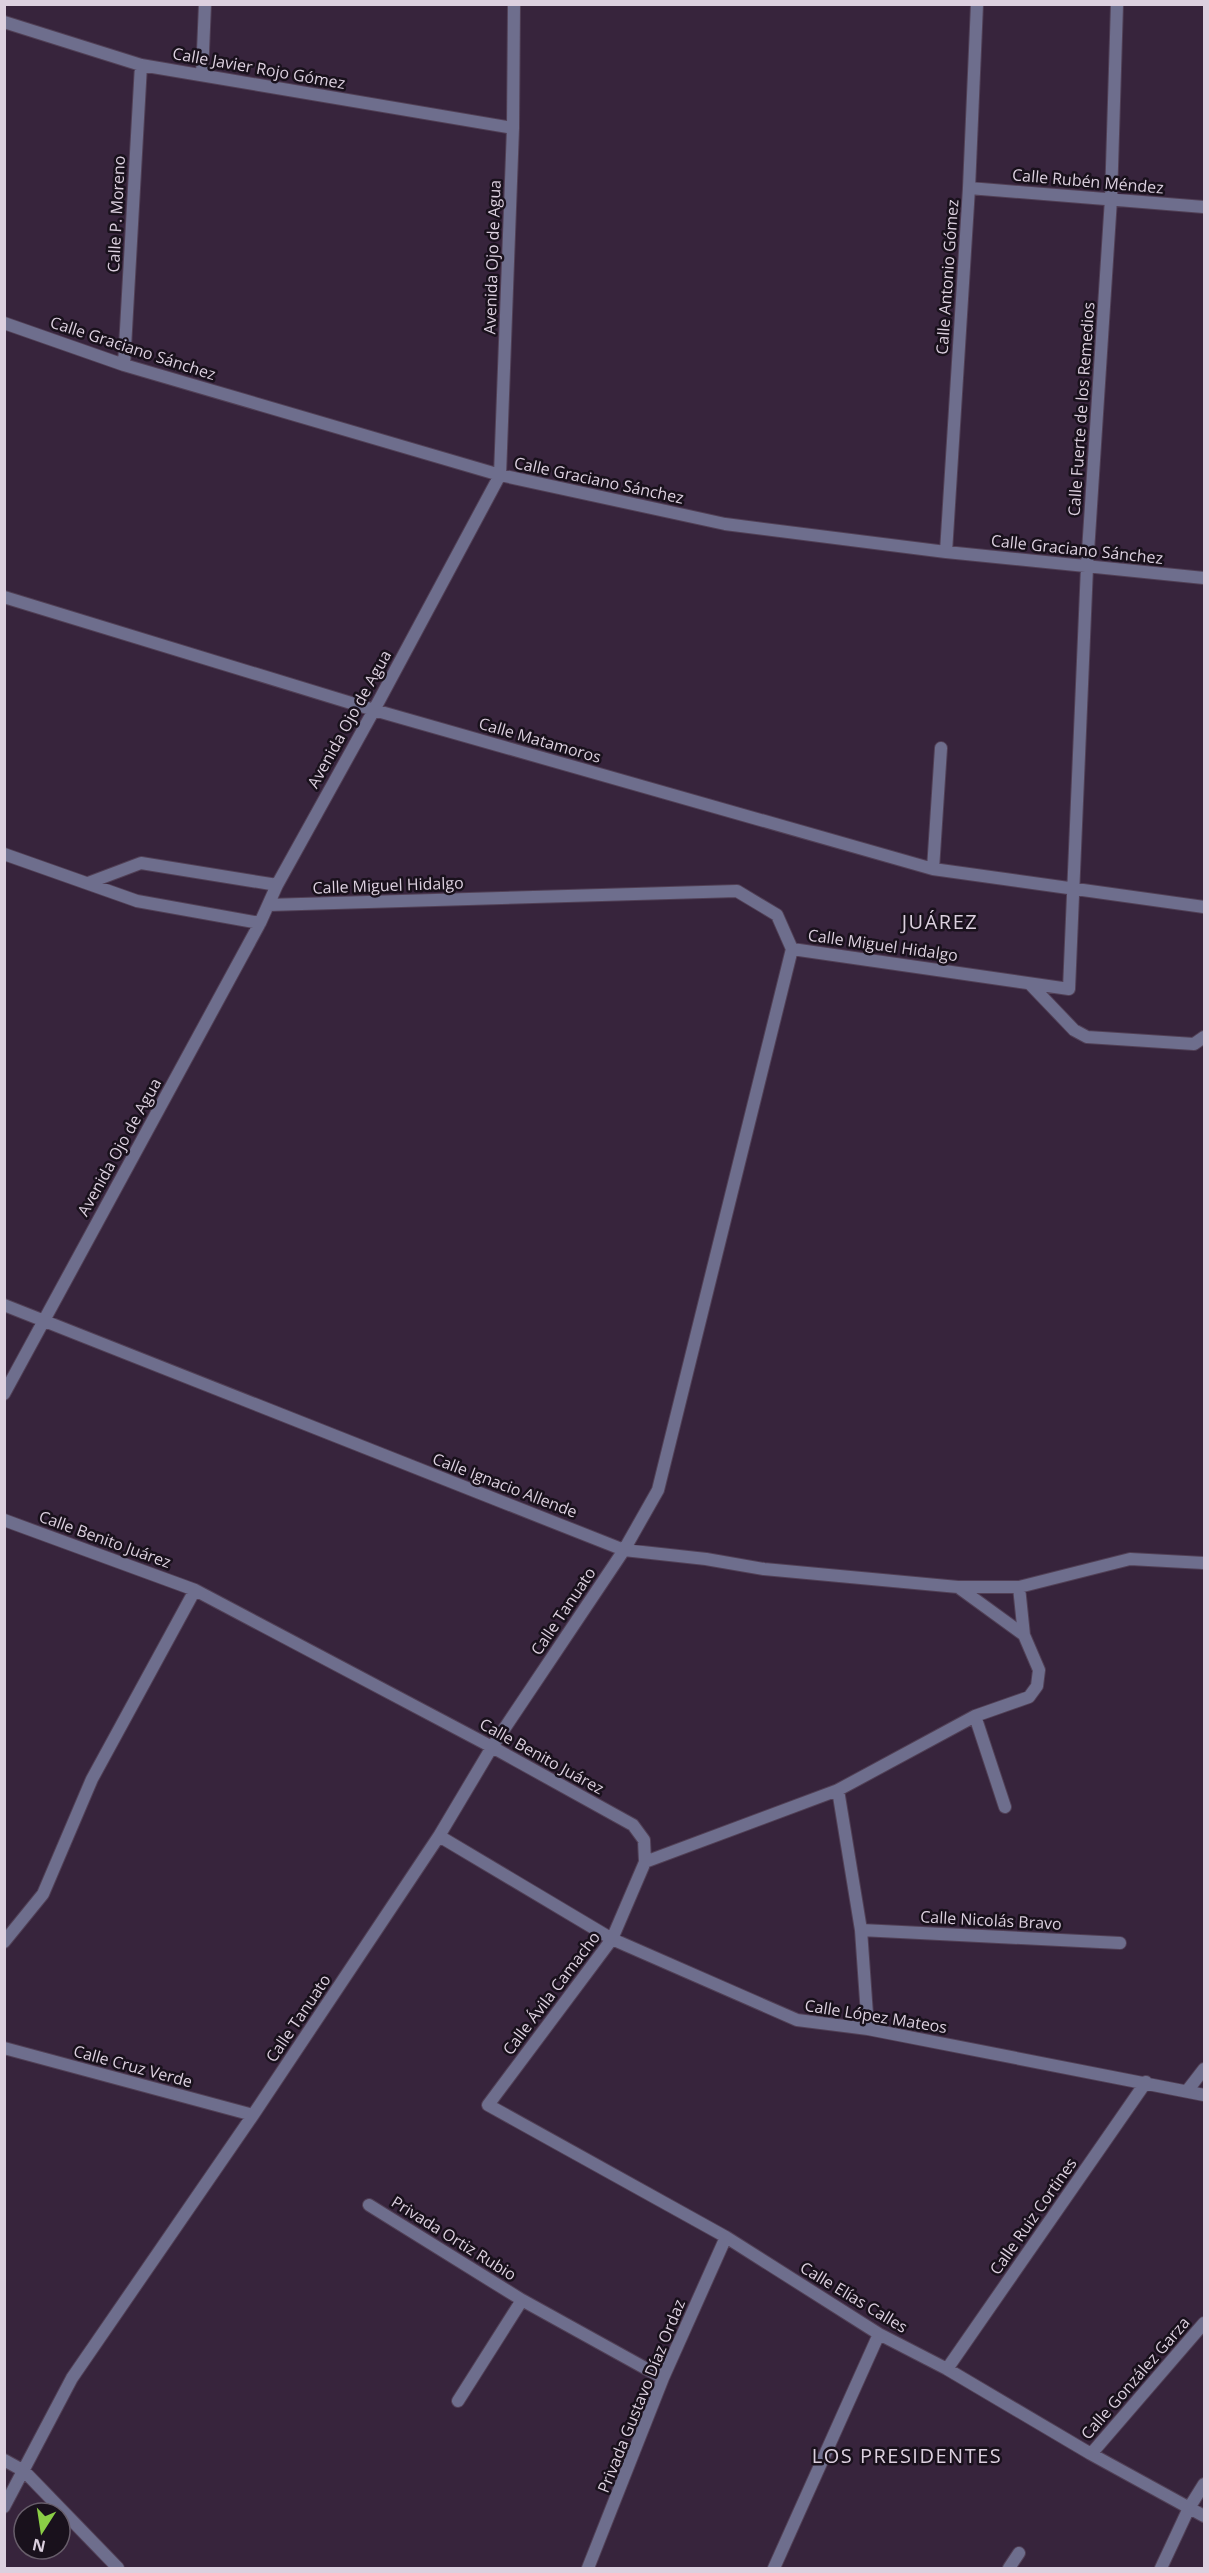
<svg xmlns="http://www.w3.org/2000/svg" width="1209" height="2573" font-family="'Open Sans',sans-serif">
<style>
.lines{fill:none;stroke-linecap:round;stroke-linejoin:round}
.minor-casing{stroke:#514056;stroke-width:14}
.minor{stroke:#6e6e8d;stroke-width:12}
.labels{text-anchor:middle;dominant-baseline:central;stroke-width:5;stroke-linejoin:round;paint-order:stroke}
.street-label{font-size:16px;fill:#dcd0df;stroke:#19111c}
.quarter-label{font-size:20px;letter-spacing:1.5px;fill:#dcd0df;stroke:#19111c}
</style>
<rect width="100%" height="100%" fill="#37243c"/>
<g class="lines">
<!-- minor casing -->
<g class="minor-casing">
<path id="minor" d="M4 22 141 65 513 128
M202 75 205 4
M969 188 1204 207
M4 323 124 365 500 475 725 524 946 552 1204 578
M124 365 141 65
M946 552 969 188 977 4
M4 597 374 710 933 869 1204 907
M4 854 137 901 260 923
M933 869 941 748
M88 883 141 863 277 885
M268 905 737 891 777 915 792 949 1069 989 1087 567 1111 199 1117 4
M1030 984 1074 1030 1087 1037 1194 1044 1204 1037
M4 1305 624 1550 706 1559 764 1569 958 1587H1019L1130 1559 1204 1563
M4 1394 260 923 277 885 374 710 500 475 513 128 514 4
M4 1520 195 1590 492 1747 633 1825 644 1840 645 1862 612 1939 488 2105 726 2237 879 2334 947 2369 1091 2454 1204 2516
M958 1587 1024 1635
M975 1716 1005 1807
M838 1790 861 1930 868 2029
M439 1836 612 1939 797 2020 868 2029 1204 2095
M645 1862 838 1790 975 1716 1029 1697 1037 1686 1039 1670 1024 1635 1019 1587
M861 1930 1120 1943
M4 1942 43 1894 92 1779 195 1590
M4 2048 253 2115
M1187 2091 1204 2069
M369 2205 522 2300 663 2378
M947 2369 1146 2082
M458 2401 522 2300
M1091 2454 1204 2323
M4 2460 24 2471 118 2568
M4 2507 72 2378 253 2115 439 1836 492 1747 624 1550 658 1490 792 949
M588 2568 663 2378 726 2237
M774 2568 879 2334
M1009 2568 1019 2553
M1161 2568 1189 2508 1204 2484"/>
</g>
<!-- minor -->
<use href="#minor" class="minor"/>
</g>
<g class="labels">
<!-- street labels -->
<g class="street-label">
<text transform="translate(259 68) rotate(10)">Calle Javier Rojo Gómez</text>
<text transform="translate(1088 181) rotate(5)">Calle Rubén Méndez</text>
<text transform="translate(116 214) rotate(-87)">Calle P. Moreno</text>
<text transform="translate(492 257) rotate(-88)">Avenida Ojo de Agua</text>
<text transform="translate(947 277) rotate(-86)">Calle Antonio Gómez</text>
<text transform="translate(133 348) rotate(18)">Calle Graciano Sánchez</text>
<text transform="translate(1081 409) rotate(-86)">Calle Fuerte de los Remedios</text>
<text transform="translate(599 480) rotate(12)">Calle Graciano Sánchez</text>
<text transform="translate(1077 549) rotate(6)">Calle Graciano Sánchez</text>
<text transform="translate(349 719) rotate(-61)">Avenida Ojo de Agua</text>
<text transform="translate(540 740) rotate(16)">Calle Matamoros</text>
<text transform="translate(388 885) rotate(-2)">Calle Miguel Hidalgo</text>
<text transform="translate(883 945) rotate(8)">Calle Miguel Hidalgo</text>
<text transform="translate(119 1147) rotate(-61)">Avenida Ojo de Agua</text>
<text transform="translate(505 1485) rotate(21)">Calle Ignacio Allende</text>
<text transform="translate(105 1539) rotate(20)">Calle Benito Juárez</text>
<text transform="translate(563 1611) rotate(-56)">Calle Tanuato</text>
<text transform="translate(542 1756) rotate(29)">Calle Benito Juárez</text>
<text transform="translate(991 1920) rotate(3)">Calle Nicolás Bravo</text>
<text transform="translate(551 1993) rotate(-53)">Calle Ávila Camacho</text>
<text transform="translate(876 2016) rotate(9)">Calle López Mateos</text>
<text transform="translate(298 2018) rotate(-56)">Calle Tanuato</text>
<text transform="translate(133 2066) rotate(15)">Calle Cruz Verde</text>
<text transform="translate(1033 2216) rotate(-55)">Calle Ruiz Cortines</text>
<text transform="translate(454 2238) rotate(32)">Privada Ortiz Rubio</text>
<text transform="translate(854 2297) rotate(31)">Calle Elías Calles</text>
<text transform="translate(1135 2378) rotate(-49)">Calle González Garza</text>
<text transform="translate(641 2396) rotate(-68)">Privada Gustavo Díaz Ordaz</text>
</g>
<!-- quarter labels -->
<g class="quarter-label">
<text x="940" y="921">JUÁREZ</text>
<text x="907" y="2455">LOS PRESIDENTES</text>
</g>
</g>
<!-- border -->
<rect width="1209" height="2573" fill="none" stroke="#dcd0df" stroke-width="12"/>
<!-- north arrow -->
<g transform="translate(42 2531) rotate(192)"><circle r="28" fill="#19111c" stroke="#675d6a" stroke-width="1.5"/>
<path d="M0-4.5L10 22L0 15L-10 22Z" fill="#8bce46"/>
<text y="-9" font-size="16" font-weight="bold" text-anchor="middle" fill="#dcd0df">N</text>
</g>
</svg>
